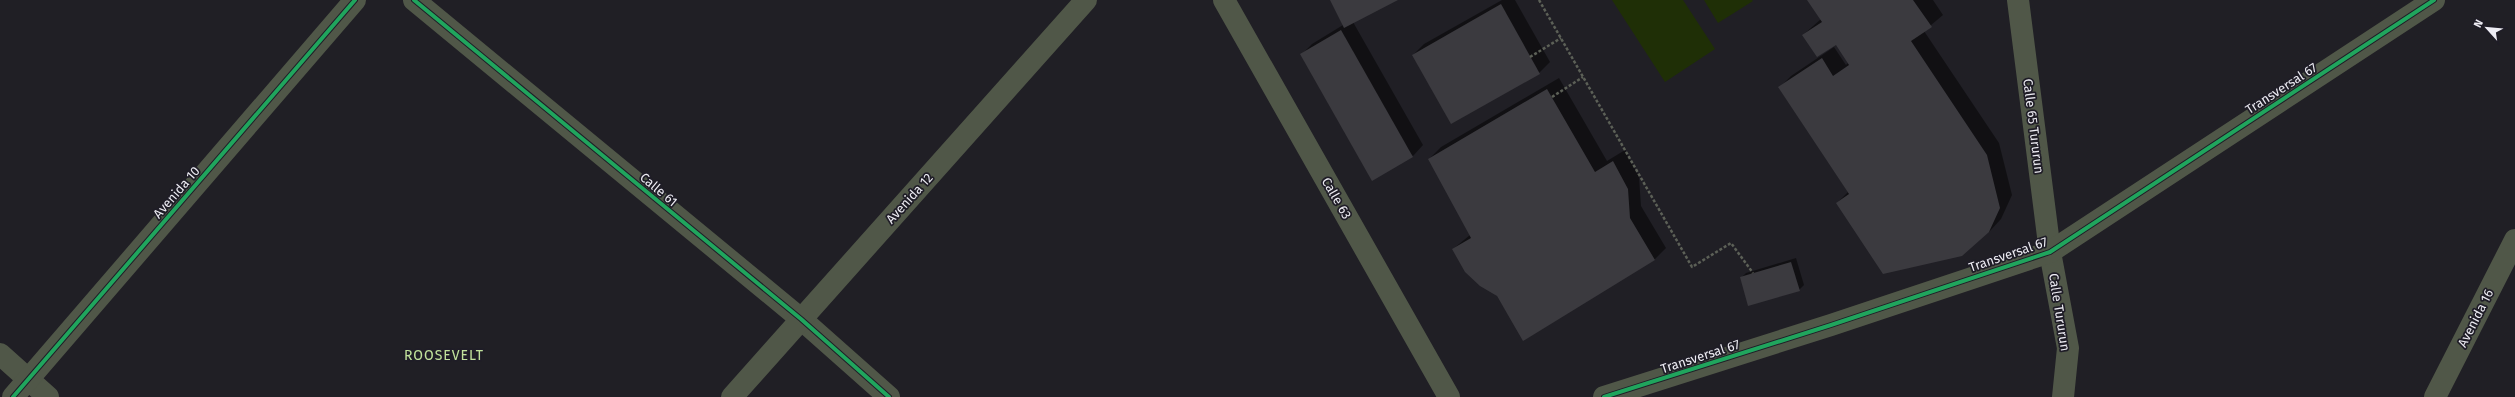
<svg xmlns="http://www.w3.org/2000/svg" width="2515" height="397" font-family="'Fira Sans',sans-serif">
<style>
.green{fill:#1f2f06}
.shadow{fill:#0007}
.building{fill:#3b3a3f}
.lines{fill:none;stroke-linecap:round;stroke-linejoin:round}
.path{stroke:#5c6057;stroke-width:2.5;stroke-dasharray:3 2;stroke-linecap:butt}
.minor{stroke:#505748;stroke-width:22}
.cycleway-casing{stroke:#1f1d27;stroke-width:6}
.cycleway{stroke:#20a55d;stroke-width:4}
.labels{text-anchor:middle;stroke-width:3.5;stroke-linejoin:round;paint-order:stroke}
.street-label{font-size:13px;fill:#edecf3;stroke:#1f1d27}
.neighbourhood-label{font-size:14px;letter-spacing:1px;fill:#c1e29b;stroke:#1f1d27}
</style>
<rect width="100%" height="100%" fill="#201f25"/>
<g class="green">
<path d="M1612,0H1683L1715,49L1665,82Z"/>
<path d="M1704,0H1752L1753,1L1718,23Z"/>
</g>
<g class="shadow">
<path d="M1331,0H1396L1353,22L1423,145L1413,156L1301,55L1312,44L1343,25Z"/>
<path d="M1502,0H1515L1550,62L1539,73L1451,123L1413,55L1424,44Z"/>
<path d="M1808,0H1933L1943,15L1924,31L1999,143L2012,195L2001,219L1989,232L1837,203L1848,192L1779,88L1791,76L1834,47L1846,65L1848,63L1838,45L1803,35L1821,19Z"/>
<path d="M1559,78L1607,161L1625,150L1639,177L1641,206L1666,248L1655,259L1524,340L1497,296L1453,249L1470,235L1429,159L1441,147Z"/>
<path d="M1796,258L1804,285L1799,290L1741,278L1746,273Z"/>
</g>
<g class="building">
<path d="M1330,0H1398L1344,28Z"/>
<path d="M1807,0H1913L1932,27L1911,41L1987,155L2000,208L1989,232L1962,256L1883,274L1836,203L1849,194L1778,87L1822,58L1833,76L1849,65L1836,45L1817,57L1802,35L1822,22Z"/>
<path d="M1501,4L1540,74L1451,124L1412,55Z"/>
<path d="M1341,30L1413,157L1372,181L1300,54Z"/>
<path d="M1547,89L1595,172L1613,161L1628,189L1630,218L1655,260L1523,341L1497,296L1480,286L1465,272L1452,249L1471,238L1428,159Z"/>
<path d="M1791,262L1800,291L1748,306L1740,277Z"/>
</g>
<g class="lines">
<g class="path">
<path d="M1539,0L1692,267L1731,243L1753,273"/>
<path d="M1530,57L1561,38"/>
<path d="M1552,97L1583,77"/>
</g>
<g class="minor">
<path d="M414,0L801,319L889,397"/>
<path d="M1224,0L1449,397"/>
<path d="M2018,0L2050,252L2068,348L2063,397"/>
<path d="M0,354L48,397"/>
<path d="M13,397L355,0"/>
<path d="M732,397L1086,0"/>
<path d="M1604,397L1831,325L2050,252L2434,0"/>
<path d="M2435,397L2515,240"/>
</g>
<g class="cycleway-casing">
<g id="cycleway">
<path d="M414,0L801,319L889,397"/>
<path d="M13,397L355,0"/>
<path d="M1604,397L1831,325L2050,252L2434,0"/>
</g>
</g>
<use href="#cycleway" class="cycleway"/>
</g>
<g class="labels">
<g class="street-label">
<text transform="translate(2281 88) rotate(-33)" y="5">Transversal 67</text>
<text transform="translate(2034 126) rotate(83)" y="5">Calle 65 Tururun</text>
<text transform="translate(659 189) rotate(40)" y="5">Calle 61</text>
<text transform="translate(176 192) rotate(-49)" y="5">Avenida 10</text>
<text transform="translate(909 198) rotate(-48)" y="5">Avenida 12</text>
<text transform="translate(1337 198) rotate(60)" y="5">Calle 63</text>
<text transform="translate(2008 254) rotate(-19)" y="5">Transversal 67</text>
<text transform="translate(2060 312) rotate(81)" y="5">Calle Tururun</text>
<text transform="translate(2475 318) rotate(-63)" y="5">Avenida 16</text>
<text transform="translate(1700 356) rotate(-18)" y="5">Transversal 67</text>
</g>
<g class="neighbourhood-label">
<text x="444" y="360">ROOSEVELT</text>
</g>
</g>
<g transform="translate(2487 28) rotate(297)" stroke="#1f1d27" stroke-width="3" paint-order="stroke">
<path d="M0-3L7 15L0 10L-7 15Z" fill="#edecf3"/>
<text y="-6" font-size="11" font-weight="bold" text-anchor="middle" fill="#edecf3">N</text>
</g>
</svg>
